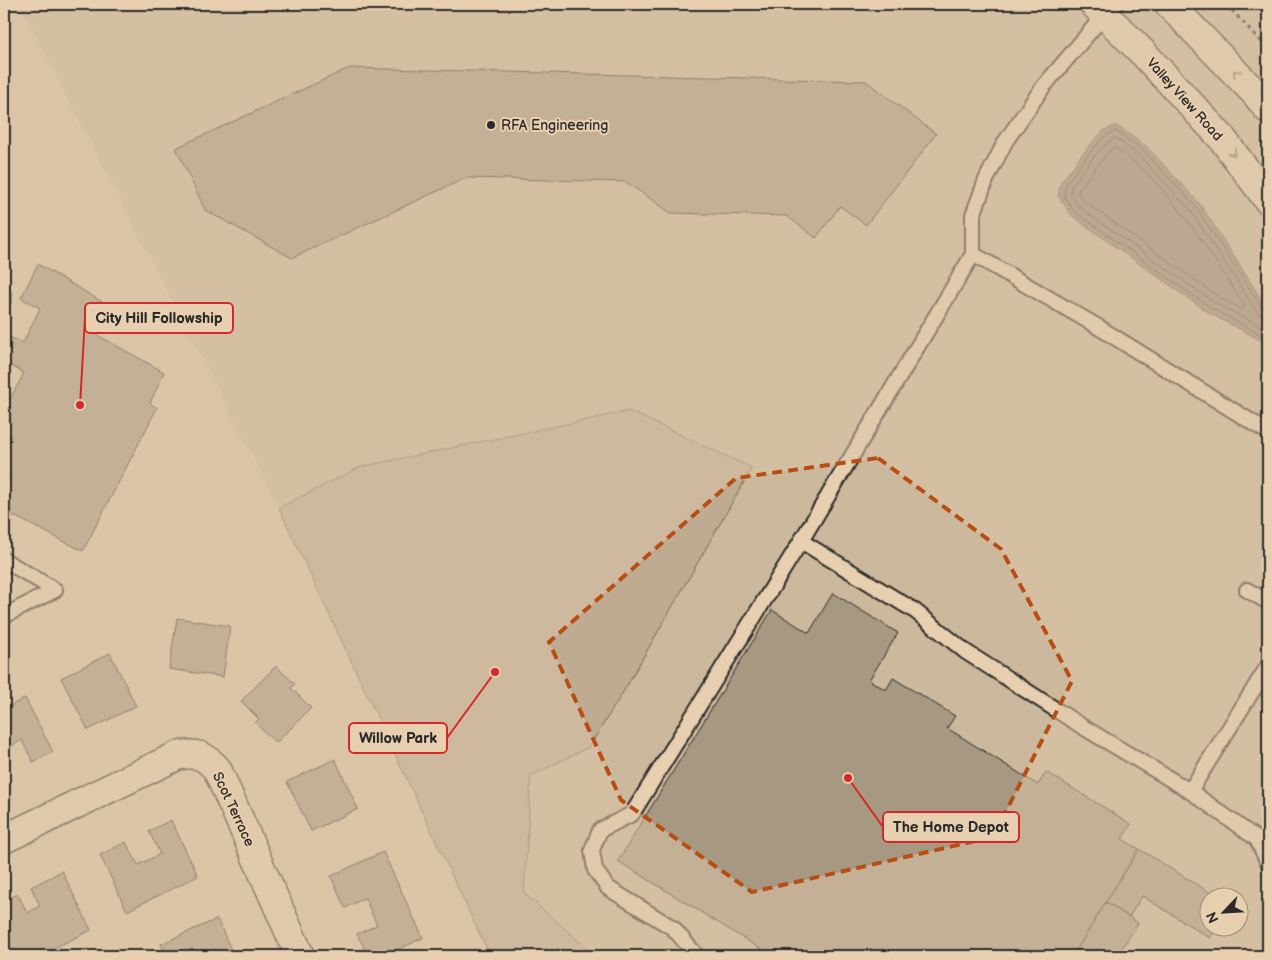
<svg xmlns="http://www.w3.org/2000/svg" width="1272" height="960" font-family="'Balsamiq Sans',sans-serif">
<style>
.built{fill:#ccb89c;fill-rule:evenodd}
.green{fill:#beab92;stroke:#746b5e}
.water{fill:#948674;stroke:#6a6257}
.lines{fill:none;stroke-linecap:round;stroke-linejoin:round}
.shore{stroke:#554f48;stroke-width:1}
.building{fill:#a79882;stroke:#2b2b2b}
.lane-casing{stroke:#2b2b2b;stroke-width:18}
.street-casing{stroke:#2b2b2b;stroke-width:31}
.secondary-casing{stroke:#2b2b2b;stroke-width:31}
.path{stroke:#2b2b2b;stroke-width:3;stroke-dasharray:4 4;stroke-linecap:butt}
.lane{stroke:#e7cfaf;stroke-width:14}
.street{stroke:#e7cfaf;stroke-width:28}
.secondary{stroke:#e7cfaf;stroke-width:28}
.oneway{stroke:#897d6d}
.marked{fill:none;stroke:#b94e14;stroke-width:4;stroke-dasharray:10 6;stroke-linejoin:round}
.poi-dot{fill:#2b2b2b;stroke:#e7cfaf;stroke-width:2}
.labels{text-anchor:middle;stroke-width:4;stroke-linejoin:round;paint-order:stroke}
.street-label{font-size:14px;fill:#2b2b2b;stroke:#e7cfaf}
.poi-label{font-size:14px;fill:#2b2b2b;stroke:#e7cfaf;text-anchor:start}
.leader{fill:none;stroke:#d62828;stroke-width:2}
.callout-dot{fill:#d62828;stroke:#e7cfaf;stroke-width:2}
.callout{fill:#e7cfaf;stroke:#d62828;stroke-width:2}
.callout-label{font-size:15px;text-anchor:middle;font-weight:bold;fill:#2b2b2b}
</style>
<rect width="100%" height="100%" fill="#dcc5a7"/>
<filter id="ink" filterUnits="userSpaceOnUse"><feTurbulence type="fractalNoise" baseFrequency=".02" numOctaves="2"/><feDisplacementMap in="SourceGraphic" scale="10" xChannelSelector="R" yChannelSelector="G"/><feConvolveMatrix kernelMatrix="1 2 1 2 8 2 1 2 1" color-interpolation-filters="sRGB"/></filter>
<g filter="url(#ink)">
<path class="built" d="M19,4H1268V956H597L524,893L531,775L589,746L644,655L752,468L405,457L279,508ZM1210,898H1240V928H1210Z"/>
<path class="green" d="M629,411L752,468L625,689L589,747L531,776L524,893L596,956H490L279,508L360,467Z"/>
<path class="water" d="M1116,125L1147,147L1200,204L1268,309V341L1264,342L1209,313L1072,216L1058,196L1061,182L1082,154L1103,131Z"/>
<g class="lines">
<g class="shore">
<path d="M1113,148H1116C1172,188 1207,248 1244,305L1243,308L1241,309L1219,297L1085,202L1078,193L1079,190L1097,166Z"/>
<path d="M1268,311L1262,308L1196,207L1144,151L1116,131L1106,135L1086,157L1066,184L1064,196L1075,212L1211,308L1264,336L1268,337"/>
<path d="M1268,317L1262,316L1257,312L1191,211L1140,156L1116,138C1106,140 1077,176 1072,186C1071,188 1071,192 1070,194L1080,208L1215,303L1268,330"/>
</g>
</g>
<g class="building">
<path d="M349,68L866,81L936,134L866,225L840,206L816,238L787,216L671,213L626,182L466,178L292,258L205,210L176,148Z"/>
<path d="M38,264L102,302L88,330L164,372L150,403L157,408L83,551L4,511V488L11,475L4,471V462L7,456L4,454V410L24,373L4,362V335L23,343L40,308L21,298Z"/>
<path d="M833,593L898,633L869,680L886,690L893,678L955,716L947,728L1038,785L1046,772L1131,824L1122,839L1139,849L1073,956H772L618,861L772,610L809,633Z"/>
<path d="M177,618L230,626L223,677L169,669Z"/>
<path d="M110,653L136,706L88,730L61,678Z"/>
<path d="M276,666L295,684L291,688L311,708L276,743L255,723L259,719L241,701Z"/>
<path d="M25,698L53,752L33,762L22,740L4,750V709Z"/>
<path d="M335,759L358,809L311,831L287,782Z"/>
<path d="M171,820L198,876L127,911L100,855L126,842L138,865L160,854L149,831Z"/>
<path d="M1139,849L1219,898H1210V928H1217L1210,938L1142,896L1129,917L1106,902Z"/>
<path d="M383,852L423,938L384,956H368L357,934L377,925L365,898L345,908L331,876Z"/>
<path d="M62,871L91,930L38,956H13L4,937V901L18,894L27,913L40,906L31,887Z"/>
<path d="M1106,902L1138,923L1117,956H1073Z"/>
<path d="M217,919L234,956H167L161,944Z"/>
</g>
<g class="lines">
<g class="lane-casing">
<g id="lane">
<path d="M973,254L1095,325L1268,432"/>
<path d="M4,297V298"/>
<path d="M801,541L915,611L966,652L1083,727L1190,791L1268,666"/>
<path d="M4,560L55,590L4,616"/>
<path d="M1247,590L1268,602"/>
<path d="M1190,791L1257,839L1268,863"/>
<path d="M697,956L673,928L608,888L595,870L592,850L600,830L632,814L801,541L973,254V215L986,180L1005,142L1043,87L1105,14L1116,4"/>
</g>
</g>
<g class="street-casing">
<path id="street" d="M4,839L179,755C198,753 204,755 217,769L300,956"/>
</g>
<g class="secondary-casing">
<g id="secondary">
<path d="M1094,4L1144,54L1221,137L1268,200"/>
<path d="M1169,4L1255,93L1268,109"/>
</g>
</g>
<path class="path" d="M1226,4L1268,49"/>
<use href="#lane" class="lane"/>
<use href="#street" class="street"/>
<use href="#secondary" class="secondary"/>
</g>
<defs><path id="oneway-chevron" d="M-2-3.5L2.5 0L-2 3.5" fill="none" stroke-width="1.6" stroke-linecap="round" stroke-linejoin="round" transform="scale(1.25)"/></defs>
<g class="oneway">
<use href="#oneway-chevron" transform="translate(1236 73) rotate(-133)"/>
<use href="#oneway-chevron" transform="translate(1233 153) rotate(53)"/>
</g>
</g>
<path d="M0 0H1272V960H0ZM878,458L1001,549L1072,681L993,837L752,892L621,800L549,642L736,478Z" fill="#dcc5a7" fill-opacity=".55" fill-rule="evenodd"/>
<path class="marked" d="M878,458L1001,549L1072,681L993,837L752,892L621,800L549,642L736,478Z"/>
<circle class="poi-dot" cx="491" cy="125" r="5"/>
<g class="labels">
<g class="street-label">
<text transform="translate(1185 99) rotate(48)" y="5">Valley View Road</text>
<text transform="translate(234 809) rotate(65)" y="5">Scot Terrace</text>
</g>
<g class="poi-label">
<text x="501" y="130">RFA Engineering</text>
</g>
</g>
<path class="leader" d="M80 405L85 318M495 672L447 738M848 778L883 827"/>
<g class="callout-dot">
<circle cx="80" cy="405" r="5"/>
<circle cx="495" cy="672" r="5"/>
<circle cx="848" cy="778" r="5"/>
</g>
<g class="callout">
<rect x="85" y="303" width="148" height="30" rx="5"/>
<rect x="349" y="723" width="98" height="30" rx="5"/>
<rect x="883" y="812" width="136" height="30" rx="5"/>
</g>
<g class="callout-label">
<text x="159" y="323">City Hill Followship</text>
<text x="398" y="743">Willow Park</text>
<text x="951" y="832">The Home Depot</text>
</g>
<rect width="1272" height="960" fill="none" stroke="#e7cfaf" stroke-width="20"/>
<rect x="10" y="10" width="1252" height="940" fill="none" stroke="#2b2b2b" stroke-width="2" filter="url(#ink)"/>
<g transform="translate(1224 912) rotate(245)"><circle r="24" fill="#e7cfaf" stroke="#9c8d7a"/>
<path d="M0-4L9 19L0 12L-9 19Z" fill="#2b2b2b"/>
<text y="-8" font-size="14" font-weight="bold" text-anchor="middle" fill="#2b2b2b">N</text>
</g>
</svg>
